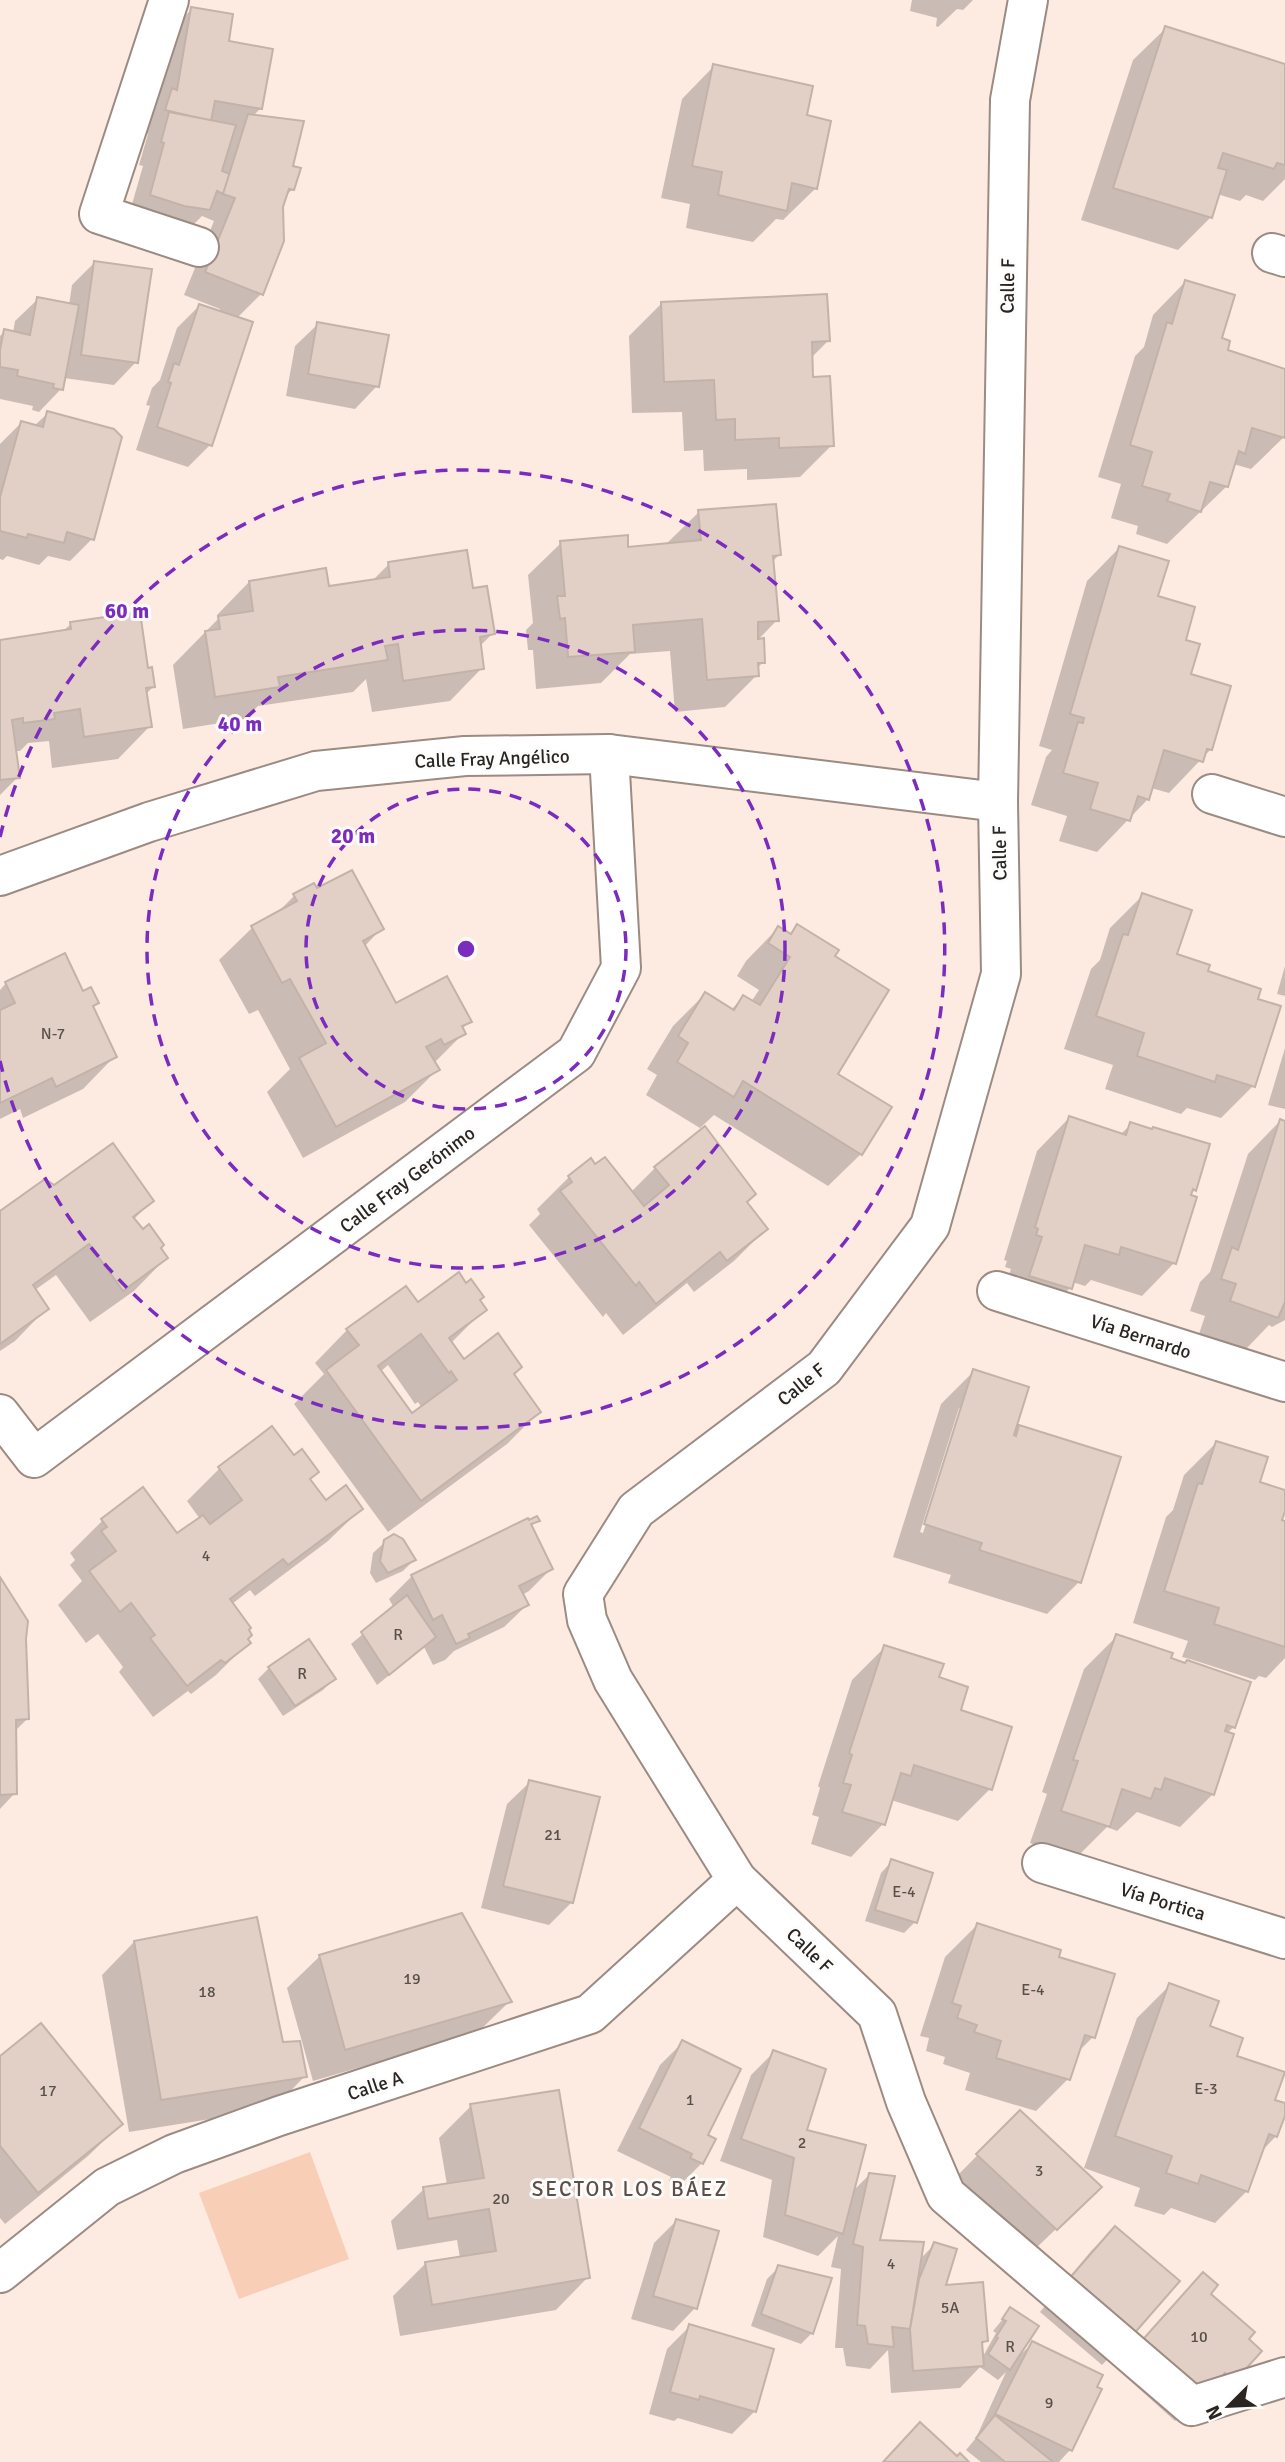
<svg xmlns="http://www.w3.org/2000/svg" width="1285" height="2462" font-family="Signika,sans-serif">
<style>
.green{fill:#f8ceb7}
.shadow{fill:#0003;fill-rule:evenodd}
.building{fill:#e2d0c6;stroke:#c3b2a8;stroke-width:2;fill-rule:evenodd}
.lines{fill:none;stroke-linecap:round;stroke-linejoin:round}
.minor-casing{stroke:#9b8b82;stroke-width:42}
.minor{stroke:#fff;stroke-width:38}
.ring{fill:none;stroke:#7b2cbf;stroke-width:3.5;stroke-dasharray:12 9}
.labels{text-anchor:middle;stroke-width:6;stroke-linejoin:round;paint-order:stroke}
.number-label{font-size:16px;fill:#59504a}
.street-label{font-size:19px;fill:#2b2521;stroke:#fcfcfc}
.neighbourhood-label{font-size:21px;letter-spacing:2px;fill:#5d4e46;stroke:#fcfcfc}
.centre{fill:#7b2cbf;stroke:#fcfcfc;stroke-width:3.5}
.ring-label{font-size:21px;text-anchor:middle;font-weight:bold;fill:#7b2cbf;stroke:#fcfcfc;stroke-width:6;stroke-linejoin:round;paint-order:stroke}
</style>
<rect width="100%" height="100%" fill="#fdebe1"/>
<path class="green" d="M310,2152L349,2259L239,2299L199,2193Z"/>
<g class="shadow">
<path d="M912,0H973L963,10L957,9L938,27L936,26L937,18L910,11Z"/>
<path d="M192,9L227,42L261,108L253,116L291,167L293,189L284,197L282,207V240L261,294L237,318L210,445L188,467L136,450L150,406L146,405L152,388L160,380L177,328L199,306L219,312L220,309L184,295L214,221L202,216L186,232L128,218L143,166L139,165L148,134L143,132L150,113L156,106L169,31Z"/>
<path d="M1166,28L1285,66V179L1263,201L1246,195L1240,201L1217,194L1210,218L1178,250L1081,220L1133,60Z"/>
<path d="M714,66L805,116L816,188L783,220L776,219L753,242L686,228L690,204L661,198L682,99Z"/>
<path d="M94,263L136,362L114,385L64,378L61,389L39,412L32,410L33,406L0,399V336L5,331L13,333L15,321L38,299L69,305L72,285Z"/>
<path d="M1185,282L1226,351L1285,371V432L1284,437L1251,469L1233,464L1226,487L1167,544L1136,534L1138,526L1111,518L1121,484L1098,477L1135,356L1144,347L1153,315Z"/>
<path d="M661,304L828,341L811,358V379L832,445L800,477L747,480V469L704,471L703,450L684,451L682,412L632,413L629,336Z"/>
<path d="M318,324L377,386L355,409L286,396L295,346Z"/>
<path d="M48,413L92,539L70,561L48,556L39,565L7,556L3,560L0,559V444L21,423L34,426Z"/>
<path d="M699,512L779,555L772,562L777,620L756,642L763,662L757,669V675L725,707L675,712L670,651L630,654L601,683L536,689L533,650H528L526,630L533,623L528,575L561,543L626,548L665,545Z"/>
<path d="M1119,548L1156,597L1184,641L1189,675L1211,749L1169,793L1151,788L1148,799L1097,852L1059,841L1067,816L1031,805L1046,757L1052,750L1039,746L1087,581Z"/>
<path d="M389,564L471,590L493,633L479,647L482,668L450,701L372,712L366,679L353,692L258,706L245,719L183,729L173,665L218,619L217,615L249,582L328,588L371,582Z"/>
<path d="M71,624L147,670L153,687L146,694L150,726L118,759L52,768L49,741L28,743L20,751H14L18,777L0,795V642L62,632Z"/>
<path d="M1143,895L1175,955L1256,1000L1253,1086L1221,1118L1187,1108L1181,1114L1105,1089L1113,1065L1064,1049L1091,969L1100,960L1110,928Z"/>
<path d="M294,896L382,928L364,947L395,1005L470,1021L461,1030L464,1033L434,1063L437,1070L405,1102L303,1158L267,1092L290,1069L258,1010L249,1014L219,960L252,928L275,915Z"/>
<path d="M797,926L832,957L835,1075L861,1154L828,1186L714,1115L700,1128L646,1095L657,1075L647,1069L673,1026L705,994L731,1010L743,997L751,1002L759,990L737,976L746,961L778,928L789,935Z"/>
<path d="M1285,966V996L1277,994Z"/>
<path d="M6,983L82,993L97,1003L92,1008L115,1056L83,1089L23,1118L20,1109L0,1119V990Z"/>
<path d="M1285,1048V1109L1268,1105Z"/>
<path d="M1069,1118L1120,1135L1131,1124L1195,1190L1188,1196L1174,1263L1142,1296L1091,1280L1085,1286L1072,1282L1070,1288L1038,1320L998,1308L1011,1269L1005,1267L1007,1261L1004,1260L1037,1151Z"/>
<path d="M1280,1121L1285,1123V1320L1272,1327L1269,1325L1245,1350L1199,1334L1205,1316L1190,1311L1200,1282L1210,1272L1248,1154Z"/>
<path d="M705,1129L745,1203L766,1229L734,1261L694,1292L687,1283L623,1335L606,1313L603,1317L529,1225L540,1214L537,1209L569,1177L631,1192L655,1168Z"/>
<path d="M54,1187L152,1201L133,1220L166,1258L134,1291L90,1322L56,1275L35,1290L47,1308L15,1341L0,1351V1213Z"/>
<path d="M466,1285L485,1309L451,1343L464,1361L512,1375L539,1412L507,1444L388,1532L294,1404L324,1374L315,1363L347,1330L405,1288L417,1304ZM388,1365L415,1404L418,1402L422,1408L412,1416L380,1372Z"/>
<path d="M974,1371L1012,1435L1020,1427L1079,1582L1047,1614L948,1583L951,1575L893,1557L941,1404ZM959,1408H963L923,1533L920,1532Z"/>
<path d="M271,1428L326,1502L361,1509L328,1541L255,1596L250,1590L232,1604L248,1643L216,1675L191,1694L188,1691L153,1717L119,1672L123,1667L98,1634L86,1643L58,1605L82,1581L70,1565L75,1560L70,1553L102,1521L143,1489L177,1536L200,1519L187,1501L219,1469Z"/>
<path d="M1216,1443L1258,1483L1285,1492V1505L1280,1521L1285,1523V1658L1266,1678L1259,1676L1255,1680L1190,1659L1189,1662L1234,1727L1227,1733L1213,1794L1180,1827L1137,1812L1117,1831L1107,1827L1076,1858L1030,1843L1047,1794L1042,1792L1084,1669L1117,1636L1184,1664L1190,1659L1182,1657L1188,1641L1133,1623L1166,1517L1173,1510L1184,1475Z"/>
<path d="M537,1520L531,1527L551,1569L529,1591L522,1595L527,1605L504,1627L454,1651L445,1660L433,1665L424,1647L377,1685L351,1644L394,1608L389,1599L412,1576L529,1522Z"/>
<path d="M385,1542L414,1560L403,1571L376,1583L370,1573L373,1553Z"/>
<path d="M0,1580L24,1639L27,1719L14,1732L15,1793L0,1809Z"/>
<path d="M885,1647L937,1678L959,1711L990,1789L958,1821L891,1800L883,1824L851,1857L811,1844L819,1817L812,1815L820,1788L818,1786L852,1680Z"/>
<path d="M269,1668L334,1679L323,1690L283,1716L258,1679Z"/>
<path d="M530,1782L572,1902L549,1925L481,1908L507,1804Z"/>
<path d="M892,1861L915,1922L904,1933L865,1921L881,1873Z"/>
<path d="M977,1925L1056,1958L1093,2037L1077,2053L1068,2079L1036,2111L965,2090L970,2073L943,2064L945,2057L926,2051L929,2038L920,2036L945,1957Z"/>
<path d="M134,1942L281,2043L305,2076L273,2109L129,2132L102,1975Z"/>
<path d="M320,1956L510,2001L477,2033L313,2081L287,1988Z"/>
<path d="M1170,1985L1273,2101L1285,2105L1276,2136L1262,2151L1247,2191L1215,2223L1171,2208L1164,2215L1134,2206L1140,2188L1084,2168L1137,2018Z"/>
<path d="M682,2043L705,2136L702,2163L679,2186L669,2181L671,2177L617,2151L660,2065Z"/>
<path d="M774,2052L805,2131L851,2193L869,2175L878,2241L920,2259L935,2244L943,2287L986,2340L981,2346L982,2358L996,2333L993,2331L1011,2309L1019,2354L1020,2355L1033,2343L1100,2390L1070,2450L1059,2462H981L966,2450L976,2438L1006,2372L998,2380L980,2367L960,2388L891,2393L888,2350L870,2369L846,2366L843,2348H835L841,2269L831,2267L838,2236L818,2256L763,2237L772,2180L720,2161L751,2075Z"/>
<path d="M0,2058L121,2124L88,2156L5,2224L0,2218Z"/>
<path d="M471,2106L588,2277L556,2310L400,2336L393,2296L425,2264L460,2258L457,2240L397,2250L391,2221L424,2189L447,2185L439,2138Z"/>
<path d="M1020,2112L1077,2209L1033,2251L955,2178Z"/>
<path d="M677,2220L695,2308L673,2331L631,2319L654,2243Z"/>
<path d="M1115,2228L1124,2342L1102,2365L1040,2312L1092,2250Z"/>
<path d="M779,2267L812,2333L801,2344L751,2326L767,2279Z"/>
<path d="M1203,2274L1208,2294L1247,2339L1260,2351L1201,2395L1175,2421L1117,2369Z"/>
<path d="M690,2326L755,2411L732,2434L678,2418L674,2421L649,2414L667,2349Z"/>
</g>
<g class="building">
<path d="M191,7L233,14L229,41L273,49L262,109L215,101L211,121L165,110L172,88L177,90Z"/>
<path d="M1165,26L1285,64V165L1277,163L1274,169L1223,153L1218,168L1227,170L1212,218L1113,188Z"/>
<path d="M713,64L813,86L807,115L831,121L817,189L792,183L787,211L718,195L722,172L692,166Z"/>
<path d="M169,112L236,125L222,171L230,174L223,194L217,191L210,210L184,206L150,195L164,143L161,142Z"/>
<path d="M248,114L304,121L293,166L301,168L294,190L289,189L283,207L284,241L263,295L205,272L235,198L223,194Z"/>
<path d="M94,261L152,269L138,363L81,355Z"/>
<path d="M1185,280L1235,295L1222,338L1230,341L1228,350L1285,369V438L1252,428L1245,454L1239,451L1228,487L1210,482L1201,512L1167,501L1170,494L1142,486L1152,452L1130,445L1167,322L1172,324Z"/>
<path d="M827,294L830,341L812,342L813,377L830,376L834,446L779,448V438L735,440V419L716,420L714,380L664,382L661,302Z"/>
<path d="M37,297L79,305L63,390L53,388L54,384L17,376L18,370L0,367V350L4,329L30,335Z"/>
<path d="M199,304L253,322L212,446L157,427L171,383L168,382L174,363L179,365Z"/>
<path d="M317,322L389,335L379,387L308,374Z"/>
<path d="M47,411L114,429L122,437L94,540L67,532L64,543L28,534L27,538L0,531V497L21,421L43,427Z"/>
<path d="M776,504L781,555L773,556L779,621L758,622V639L764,638L765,663H758L759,676L707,680L702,619L633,625L635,652L568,657L565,618L560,619L557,596H565L560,541L628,535V547L701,540L698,510Z"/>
<path d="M1119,546L1169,561L1158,596L1195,607L1186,640L1200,644L1191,674L1231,686L1212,750L1207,749L1203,762L1164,750L1149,800L1138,796L1130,821L1090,809L1098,783L1063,773L1078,722L1083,723L1084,718L1070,714Z"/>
<path d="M467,550L473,588L487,586L495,634L480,637L484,669L403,681L398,644L385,646L388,660L278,677L280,687L215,697L205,631L220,629L218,616L253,611L249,581L326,568L329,586L390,577L388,562Z"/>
<path d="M140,612L148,668L152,667L155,687L146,688L152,727L84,737L80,709L54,713L55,719L23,723V718L12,720L20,778L0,780V640L71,629L70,622Z"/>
<path d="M352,870L384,929L363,941L396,1003L447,976L472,1022L462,1026L466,1034L444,1045L441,1039L426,1047L440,1070L336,1127L299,1058L326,1043L290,979L282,983L251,926L297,901L293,894L314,883L317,888Z"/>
<path d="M1142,893L1192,910L1177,954L1210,965L1208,971L1261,989L1258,999L1281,1006L1255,1087L1217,1075L1215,1082L1137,1056L1144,1033L1096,1016L1123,934L1128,935Z"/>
<path d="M797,924L839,950L835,956L889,990L838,1074L892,1107L862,1155L743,1081L734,1097L677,1062L688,1043L678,1036L705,992L734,1010L743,995L760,1005L790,957L768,943L778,926L791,934Z"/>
<path d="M65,953L83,991L91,987L99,1003L93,1006L117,1057L56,1087L52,1078L0,1103V1010L15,1003L5,982Z"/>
<path d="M1069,1116L1126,1135L1130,1122L1152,1129L1153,1127L1210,1144L1196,1191L1193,1189L1191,1195L1197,1197L1176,1264L1121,1247L1119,1255L1085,1245L1072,1289L1029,1276L1042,1237L1036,1235L1038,1229L1035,1227Z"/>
<path d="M1280,1119L1285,1121V1302L1278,1318L1230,1301L1236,1284L1221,1279L1232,1247L1238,1250Z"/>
<path d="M705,1126L756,1194L747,1202L768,1229L727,1261L720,1252L656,1304L639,1282L636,1286L560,1191L572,1182L568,1176L591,1158L595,1164L605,1157L644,1206L669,1185L654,1167Z"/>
<path d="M113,1143L154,1201L133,1217L143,1229L149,1224L164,1245L161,1248L168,1258L123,1291L89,1244L33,1285L49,1309L0,1344V1211L45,1179L54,1185Z"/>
<path d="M459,1272L466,1283L471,1279L484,1297L480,1300L487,1310L449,1338L464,1359L498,1333L522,1367L514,1374L541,1412L421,1501L326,1370L359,1345L346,1329L406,1286L418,1302ZM421,1334L449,1373L451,1371L457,1380L412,1413L378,1366Z"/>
<path d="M973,1369L1029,1387L1014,1435L1016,1436L1019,1425L1121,1457L1081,1583L979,1550L982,1543L924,1524Z"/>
<path d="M272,1426L294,1455L302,1449L319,1472L310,1479L326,1500L346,1485L363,1509L288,1565L283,1559L230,1599L251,1628L249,1630L252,1635L248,1639L251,1643L225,1663L221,1660L187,1686L150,1638L155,1635L131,1603L120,1612L89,1571L116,1551L101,1531L107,1527L101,1519L143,1487L177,1533L203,1515L210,1524L242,1500L218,1467Z"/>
<path d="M1216,1441L1268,1457L1260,1482L1285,1490V1511L1282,1520L1285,1521V1647L1214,1624L1219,1608L1164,1591L1198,1483L1202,1484Z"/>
<path d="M537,1516L540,1521L531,1524L553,1569L519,1586L529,1605L468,1634L470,1638L456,1644L442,1615L433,1620L411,1575L528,1518L529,1520Z"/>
<path d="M394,1534L403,1539L416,1560L388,1573L380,1561L384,1540Z"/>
<path d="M0,1577L28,1621L26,1639L29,1719L16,1720L17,1794L0,1795Z"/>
<path d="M407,1595L436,1637L389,1675L361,1632Z"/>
<path d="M1116,1634L1173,1653L1171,1658L1185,1663L1187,1660L1251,1682L1235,1728L1227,1725L1225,1731L1234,1734L1214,1795L1165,1778L1161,1790L1155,1788L1151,1799L1122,1789L1110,1827L1061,1811L1078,1761L1073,1760Z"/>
<path d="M309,1639L336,1679L295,1706L268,1667Z"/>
<path d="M884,1645L944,1664L939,1677L968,1687L961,1710L1012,1727L992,1790L914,1765L911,1776L901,1773L885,1825L842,1812L851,1785L843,1783L852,1755L849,1753Z"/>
<path d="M529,1780L600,1797L573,1903L503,1886Z"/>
<path d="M891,1859L933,1873L917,1923L875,1910Z"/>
<path d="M462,1913L512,2002L345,2050L319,1955Z"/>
<path d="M257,1917L283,2042L300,2041L307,2077L161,2100L134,1941Z"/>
<path d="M977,1923L1061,1950L1059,1957L1115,1974L1095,2038L1085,2035L1070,2080L996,2058L1001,2041L974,2032L977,2025L957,2018L961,2006L952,2003Z"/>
<path d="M1169,1983L1219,2001L1210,2026L1243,2038L1237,2056L1285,2072L1275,2100L1285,2103V2116L1277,2137L1269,2134L1248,2192L1201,2175L1198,2184L1166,2173L1172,2156L1115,2136Z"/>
<path d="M41,2023L123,2124L38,2193L0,2146V2056Z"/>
<path d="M682,2040L741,2069L708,2135L716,2139L703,2164L690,2158L692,2154L639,2128Z"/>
<path d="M773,2050L826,2069L807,2130L866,2145L843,2234L785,2215L794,2158L741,2139Z"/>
<path d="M559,2090L590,2278L432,2305L425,2262L496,2251L489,2209L428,2219L423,2187L484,2178L470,2104Z"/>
<path d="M1020,2110L1102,2187L1057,2230L976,2154Z"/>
<path d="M869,2173L895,2176L880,2240L924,2242L910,2329L892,2327L894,2347L868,2344L865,2326L857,2325L863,2247L853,2244Z"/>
<path d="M676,2219L719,2231L697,2309L653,2296Z"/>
<path d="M1115,2226L1180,2281L1125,2344L1061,2288Z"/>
<path d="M934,2242L957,2249L946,2285L983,2282L988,2341L982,2342L984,2366L913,2371L910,2329L919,2279Z"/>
<path d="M778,2265L832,2278L813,2334L761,2314Z"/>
<path d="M1203,2272L1218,2285L1211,2294L1255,2332L1249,2339L1262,2351L1234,2382L1225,2373L1199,2400L1138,2345Z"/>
<path d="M1010,2307L1039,2326L1010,2370L988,2354L998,2338L996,2337L1006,2321L1002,2319Z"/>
<path d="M689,2324L774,2349L756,2412L700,2396L699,2400L670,2392Z"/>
<path d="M1032,2341L1103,2375L1097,2387L1102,2389L1072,2451L995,2414Z"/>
<path d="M995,2415L1053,2462H1005L976,2438Z"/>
<path d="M920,2422L957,2456L960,2453L969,2462H883Z"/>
</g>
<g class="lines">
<g class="minor-casing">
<g id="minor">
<path d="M169,0L99,214L199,247"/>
<path d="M1028,0L1010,100L998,802L1001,974L930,1226L824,1368L636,1510L583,1594L587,1620L613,1680L737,1880L877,2014L906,2102L946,2195L1192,2406L1285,2377"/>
<path d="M1272,253L1285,257"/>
<path d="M1212,794L1285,817"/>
<path d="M0,876L149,822L316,771L465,756L609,754L998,802"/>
<path d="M997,1291L1285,1382"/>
<path d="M0,1414L34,1458L576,1053L621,968L609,754"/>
<path d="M1042,1863L1285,1939"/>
<path d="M0,2273L107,2187L174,2154L279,2116L590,2014L737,1880"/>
</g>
</g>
<use href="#minor" class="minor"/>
</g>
<g class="ring">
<circle cx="466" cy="949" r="160"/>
<circle cx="466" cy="949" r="319"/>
<path d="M0 837A479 479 0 1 1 0 1061"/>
</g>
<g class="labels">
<g class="number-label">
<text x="53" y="1039">N-7</text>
<text x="206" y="1561">4</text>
<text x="398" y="1640">R</text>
<text x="302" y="1679">R</text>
<text x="553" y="1840">21</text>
<text x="904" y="1897">E-4</text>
<text x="412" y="1984">19</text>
<text x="1033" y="1995">E-4</text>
<text x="207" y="1997">18</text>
<text x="1206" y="2094">E-3</text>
<text x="48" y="2096">17</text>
<text x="690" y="2105">1</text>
<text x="802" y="2148">2</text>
<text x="1039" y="2176">3</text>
<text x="501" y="2204">20</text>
<text x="891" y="2269">4</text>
<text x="950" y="2313">5A</text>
<text x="1199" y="2342">10</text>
<text x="1010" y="2352">R</text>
<text x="1049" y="2408">9</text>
</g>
<g class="street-label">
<text transform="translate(1007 286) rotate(-89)" y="7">Calle F</text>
<text transform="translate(492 758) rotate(-2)" y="7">Calle Fray Angélico</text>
<text transform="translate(999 853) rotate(-91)" y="7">Calle F</text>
<text transform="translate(407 1179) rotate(-37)" y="7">Calle Fray Gerónimo</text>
<text transform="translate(1141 1336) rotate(18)" y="7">Vía Bernardo</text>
<text transform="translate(801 1384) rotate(-39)" y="7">Calle F</text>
<text transform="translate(1163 1901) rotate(17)" y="7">Vía Portica</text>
<text transform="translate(810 1950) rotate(44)" y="7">Calle F</text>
<text transform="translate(375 2085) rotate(-18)" y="7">Calle A</text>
</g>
<g class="neighbourhood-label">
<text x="630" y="2196">SECTOR LOS BÁEZ</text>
</g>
</g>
<circle cx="466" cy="949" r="10" class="centre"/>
<g class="ring-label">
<text x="127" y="618">60 m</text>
<text x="240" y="731">40 m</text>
<text x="353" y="843">20 m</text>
</g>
<g transform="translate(1229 2406) rotate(246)" stroke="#fcfcfc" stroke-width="5" paint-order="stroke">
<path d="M0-5L12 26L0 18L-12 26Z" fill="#2b2521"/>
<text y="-10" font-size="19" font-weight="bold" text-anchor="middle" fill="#2b2521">N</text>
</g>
</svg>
